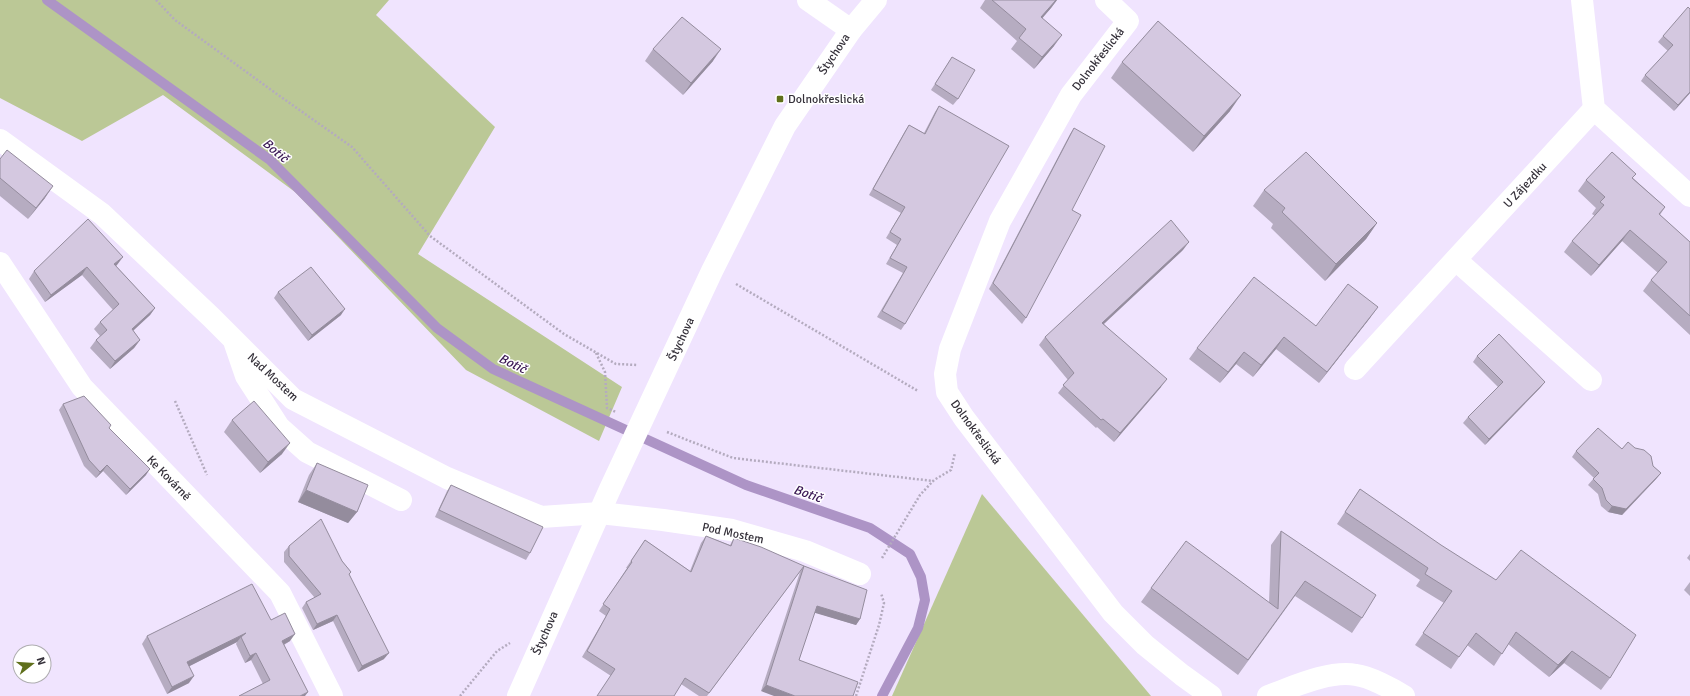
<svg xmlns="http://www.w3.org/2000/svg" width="1690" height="696" font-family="Signika,sans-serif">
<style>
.green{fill:#bbc896}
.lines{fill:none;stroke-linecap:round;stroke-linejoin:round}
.stream{stroke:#ad94c6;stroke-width:10}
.path{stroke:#b4abbf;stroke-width:2.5;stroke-dasharray:2 2;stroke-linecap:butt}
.minor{stroke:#fff;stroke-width:22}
.tertiary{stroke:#fff;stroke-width:22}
.wall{fill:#b6acc1}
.shaded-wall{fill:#948c9d}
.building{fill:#d4c8e0;stroke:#948c9d}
.poi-dot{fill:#5f6f1b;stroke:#fff;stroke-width:1.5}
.labels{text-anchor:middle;stroke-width:3;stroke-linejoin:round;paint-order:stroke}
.street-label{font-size:12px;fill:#35313a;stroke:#fff}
.poi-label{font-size:12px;fill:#35313a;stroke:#fff;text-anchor:start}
.water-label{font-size:13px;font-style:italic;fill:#3a1854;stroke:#fff}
</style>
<rect width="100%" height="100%" fill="#f0e4fe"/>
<g class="green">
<path d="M0,0H389L376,15L495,127L418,254L622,387L599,441L466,370L295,192L163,95L82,141L0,98Z"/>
<path d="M982,494L1151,696H892Z"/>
</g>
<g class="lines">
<path class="stream" d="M47,0L270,160L437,328L493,369L746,485L870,528L910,554L921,577L925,600L918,628L882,696"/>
<g class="path">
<path d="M156,0L175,20L274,92L352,147L430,236L564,334L616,364L638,365"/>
<path d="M736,284L918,391"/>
<path d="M596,353L605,372L607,408L616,412"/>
<path d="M175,401L207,475"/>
<path d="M667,432L733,458L933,481"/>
<path d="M882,558L920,495L934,480L951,470L955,453"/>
<path d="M460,696L497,651L510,643"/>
<path d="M856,696L879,625L884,603L881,593"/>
</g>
<g class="minor">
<path d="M808,0L851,30"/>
<path d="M1106,0L1128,21L1071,95L1000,221L950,349L945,374L947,392L964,418L1113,613L1145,645L1182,675L1211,696"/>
<path d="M1582,0L1594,109L1690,196"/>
<path d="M0,140L102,214L211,317L293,399L447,478L541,517L600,513L663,520L732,530L805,551L860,574"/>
<path d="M1456,260L1591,380"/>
<path d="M0,263L82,387L280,593L332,696"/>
<path d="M235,344L246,376L279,427L307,452L401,500"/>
<path d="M1355,369L1594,109"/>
<path d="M1268,696C1293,687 1329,670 1356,675C1368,676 1393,689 1404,696"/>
</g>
<path class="tertiary" d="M518,696L610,489L712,271L785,126L851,30L876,0"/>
</g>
<g class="wall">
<path d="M985,0H1057L1051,8L1042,18L1054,46L1034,69L1011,49L1017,41L980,8Z"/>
<path d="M1690,9V93L1674,111L1641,81L1645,75L1668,51L1658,42L1663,36Z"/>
<path d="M653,49L713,61L683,95L645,61Z"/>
<path d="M952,57L958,99L953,105L931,90Z"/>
<path d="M1122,62L1230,111L1193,152L1111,78Z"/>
<path d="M939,106L905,324L901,330L877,317L903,273L886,264L897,245L886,238L901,213L869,195L905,131L909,125L924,133L935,112Z"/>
<path d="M1074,128L1072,210L1026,318L1022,324L989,289L1070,134Z"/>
<path d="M0,159L45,198L28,219L0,196Z"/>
<path d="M1633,178L1665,207L1660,215L1690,242V335L1643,291L1651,280L1658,273L1622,241L1591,276L1564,252L1572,241L1595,216L1592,214L1596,208L1578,191L1586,180Z"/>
<path d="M1264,190L1377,223L1366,239L1325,281L1271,228L1273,224L1253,206Z"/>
<path d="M1183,250L1104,324L1161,387L1114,442L1097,427L1096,428L1058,393L1068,380L1039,345L1045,337Z"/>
<path d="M117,265L116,266L155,308L150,315L133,331L140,340L134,348L110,369L90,348L96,340L100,336L94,329L100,322L113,310L82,275L45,302L29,279L34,271Z"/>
<path d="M278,292L341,315L308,341L274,298Z"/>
<path d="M1370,318L1319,383L1276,349L1253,377L1236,364L1220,383L1189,359L1197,348L1316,326Z"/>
<path d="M1477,356L1545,382L1540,388L1485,445L1463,423L1468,417L1498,387L1473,362Z"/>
<path d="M63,404L109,428L146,475L126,495L103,471L96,478L84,466L59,410Z"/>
<path d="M232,420L282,454L260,473L224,432Z"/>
<path d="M1622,449L1653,466L1661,473L1656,479L1622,515L1608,512L1601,506L1598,494L1588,485L1594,478L1572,457L1576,451Z"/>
<path d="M317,463L357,512L348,523L298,502L309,475Z"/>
<path d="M451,485L530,553L526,560L435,517L447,491Z"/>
<path d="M1360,489L1610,678L1601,690L1564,663L1549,677L1508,644L1494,666L1467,645L1451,669L1415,645L1444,603L1416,586L1420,580L1337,524Z"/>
<path d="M1281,531L1362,618L1352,633L1295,596L1238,675L1141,602L1151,588L1269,603L1271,545Z"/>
<path d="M706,536L730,545L734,538L804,566L707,696H699L681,684L611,676L582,657L606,616L599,611L627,568H626L645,540L690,571L701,543Z"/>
<path d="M289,546L342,561L351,572L349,575L384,659L358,672L333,621L313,630L302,608L306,602L315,598L284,562V552Z"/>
<path d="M1690,554V561L1687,558Z"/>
<path d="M804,566L860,619L856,625L814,612L799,660L761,691L800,572Z"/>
<path d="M1690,582V596L1684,590Z"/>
<path d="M271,620L290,641L284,645L308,692L263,684L251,660L245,663L236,644L237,642L189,666V683L167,694L142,644L147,636Z"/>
</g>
<g class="shaded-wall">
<path d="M1056,0H1057L1051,8L1033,29L1041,17Z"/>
<path d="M1062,35L1054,46L1034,69L1042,57Z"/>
<path d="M721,49L713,61L683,95L691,83Z"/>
<path d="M1690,92V93L1674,111L1678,105Z"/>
<path d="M1241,95L1230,111L1193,152L1204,136Z"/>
<path d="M53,186L45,198L28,219L36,208Z"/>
<path d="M1377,223L1366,239L1325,281L1336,264Z"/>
<path d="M1630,230L1622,241L1591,276L1599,265Z"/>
<path d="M1189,242L1183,250L1096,331L1102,323Z"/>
<path d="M123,257L117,265L109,271L114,264Z"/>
<path d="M87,267L82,275L45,302L51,295Z"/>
<path d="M1378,307L1370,318L1319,383L1327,372Z"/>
<path d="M155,308L150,315L126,337L132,329Z"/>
<path d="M345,309L341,315L308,341L312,335Z"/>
<path d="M1284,337L1276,349L1253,377L1261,365Z"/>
<path d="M140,340L134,348L110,369L115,361Z"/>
<path d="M1244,352L1236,364L1220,383L1228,372Z"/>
<path d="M1167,379L1161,387L1114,442L1120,433Z"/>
<path d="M1545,382L1540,388L1485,445L1489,439Z"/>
<path d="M290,443L282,454L260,473L268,462Z"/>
<path d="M107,465L103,471L96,478L100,472Z"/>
<path d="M150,469L146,475L126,495L130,489Z"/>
<path d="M1661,473L1656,479L1622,515L1608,512L1612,506Z"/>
<path d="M306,490L357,512L348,523L298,502Z"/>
<path d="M817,606L860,619L856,625L812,612Z"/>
<path d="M337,615L333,621L313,630L317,624Z"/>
<path d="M246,633L241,637L237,642L182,670L187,662Z"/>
<path d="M295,634L290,641L277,648L282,641Z"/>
<path d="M1572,651L1564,663L1549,677L1558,665Z"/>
<path d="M256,653L251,660L245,663L250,656Z"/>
<path d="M389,653L384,659L358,672L362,666Z"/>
<path d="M194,676L189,683L167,694L172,687Z"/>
<path d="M766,685L795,696H774L761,691Z"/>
<path d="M308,692L305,696H300Z"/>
</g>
<g class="building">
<path d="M992,0H1056L1041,17L1062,35L1042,57L1019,38L1026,29Z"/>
<path d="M1688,7L1690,9V92L1678,105L1645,75L1673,45L1663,36Z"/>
<path d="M682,17L721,49L691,83L653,49Z"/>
<path d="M1158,21L1241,95L1204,136L1122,62Z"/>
<path d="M952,57L975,70L958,99L935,84Z"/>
<path d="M939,106L1009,146L905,324L882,311L907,267L890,258L901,239L890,232L905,207L873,189L909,125L925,134Z"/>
<path d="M1074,128L1105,146L1072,210L1081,215L1026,318L993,283Z"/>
<path d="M7,150L53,186L36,208L0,178V159Z"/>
<path d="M1306,152L1377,223L1336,264L1282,212L1285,208L1264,190Z"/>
<path d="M1612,152L1636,174L1632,178L1665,207L1659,214L1690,242V316L1651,280L1667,262L1630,230L1599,265L1572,241L1604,205L1600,202L1605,197L1586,180Z"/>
<path d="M88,219L123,257L114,264L155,308L132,329L140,340L115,361L96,340L107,330L100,322L119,304L87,267L51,295L34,271Z"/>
<path d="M1171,220L1189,242L1102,323L1167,379L1120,433L1103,419L1101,420L1063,385L1074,373L1045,337Z"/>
<path d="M311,267L345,309L312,335L278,292Z"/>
<path d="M1254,277L1316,326L1348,284L1378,307L1327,372L1284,337L1261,365L1244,352L1228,372L1197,348Z"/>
<path d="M1499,334L1545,382L1489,439L1468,417L1503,382L1477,356Z"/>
<path d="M84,396L111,425L109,428L150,469L130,489L107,465L100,472L89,460L63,404Z"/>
<path d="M254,401L290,443L268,462L232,420Z"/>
<path d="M1598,428L1622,449L1628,442L1635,448L1644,450L1651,456L1653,466L1661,473L1626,509L1612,506L1606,500L1602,488L1593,479L1599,473L1576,451Z"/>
<path d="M317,463L368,485L357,512L306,490Z"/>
<path d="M451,485L543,527L530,553L439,510Z"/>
<path d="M1360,489L1441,545L1496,580L1521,550L1636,635L1610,678L1572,651L1558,665L1516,632L1502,654L1476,633L1459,657L1423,633L1452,591L1425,574L1428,568L1345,512Z"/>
<path d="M321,519L342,561L351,572L349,574L389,653L362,666L337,615L317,624L306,602L321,594L289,556V546Z"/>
<path d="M1281,531L1376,595L1362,618L1305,581L1248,660L1151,588L1186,541L1278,609Z"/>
<path d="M706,536L731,546L734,538L761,547L804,566L709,693L685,678L674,696H597L615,669L587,651L610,609L603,604L632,562L631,561L645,540L691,572Z"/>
<path d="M804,566L867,590L860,619L817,606L799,660L858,682L853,696H795L766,685Z"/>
<path d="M252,584L271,620L285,613L295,634L282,641L308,692L300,696H239L270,680L256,653L250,656L241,637L246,633L187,662L194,676L172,687L147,636Z"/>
</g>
<rect class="poi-dot" x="776" y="95" width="8" height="8" rx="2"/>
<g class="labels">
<g class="street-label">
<text transform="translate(834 54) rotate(-56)" y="4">Štychova</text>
<text transform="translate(1098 59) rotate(-52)" y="4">Dolnokřeslická</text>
<text transform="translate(1525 185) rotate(-47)" y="4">U Zájezdku</text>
<text transform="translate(681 339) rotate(-65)" y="4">Štychova</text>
<text transform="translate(273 377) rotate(43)" y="4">Nad Mostem</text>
<text transform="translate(976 432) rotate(54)" y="4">Dolnokřeslická</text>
<text transform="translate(169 478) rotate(46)" y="4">Ke Kovárně</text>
<text transform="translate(733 533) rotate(12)" y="4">Pod Mostem</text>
<text transform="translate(545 633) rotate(-66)" y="4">Štychova</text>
</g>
<g class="poi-label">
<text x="788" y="103">Dolnokřeslická</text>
</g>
<g class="water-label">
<text transform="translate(276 150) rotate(40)" y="5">Botič</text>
<text transform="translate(513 363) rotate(26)" y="5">Botič</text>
<text transform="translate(808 493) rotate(19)" y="5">Botič</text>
</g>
</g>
<g transform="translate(32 664) rotate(73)"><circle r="19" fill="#ffffff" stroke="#aeadb0"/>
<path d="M0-3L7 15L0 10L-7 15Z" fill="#5f6f1b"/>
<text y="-6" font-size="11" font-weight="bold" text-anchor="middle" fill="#35313a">N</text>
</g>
</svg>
